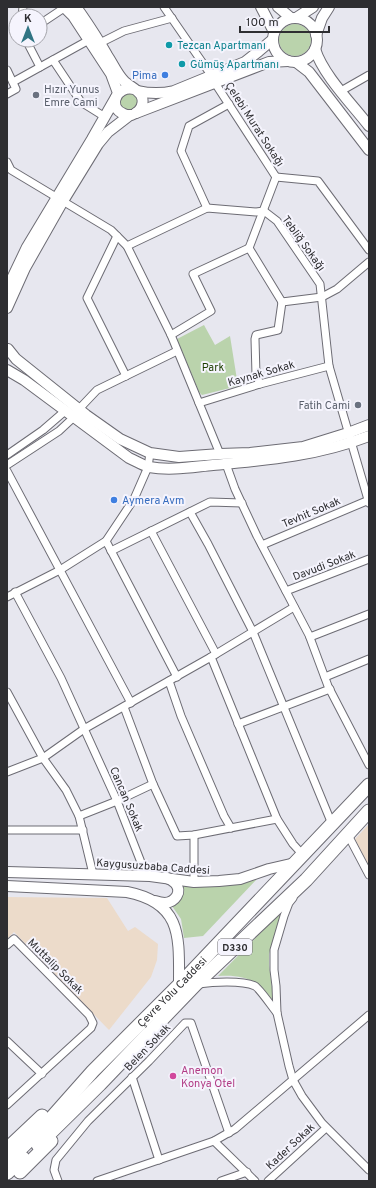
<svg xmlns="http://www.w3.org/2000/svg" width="376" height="1188" font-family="Overpass,sans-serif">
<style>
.education{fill:#ecdbca}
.green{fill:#bad3ac}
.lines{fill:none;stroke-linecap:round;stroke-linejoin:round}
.street-casing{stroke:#6d6c74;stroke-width:9}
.secondary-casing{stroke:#6d6c74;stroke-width:12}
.highway-casing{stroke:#6d6c74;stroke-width:15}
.street{stroke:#fff;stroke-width:7}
.secondary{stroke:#fff;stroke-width:10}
.highway{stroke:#fff;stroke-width:13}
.culture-dot{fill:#0f9aa8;stroke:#f5f4fd;stroke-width:1.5}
.shop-dot{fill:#3f7fe0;stroke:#f5f4fd;stroke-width:1.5}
.worship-dot{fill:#6b7280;stroke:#f5f4fd;stroke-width:1.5}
.hotel-dot{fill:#d1479c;stroke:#f5f4fd;stroke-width:1.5}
.labels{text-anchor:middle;stroke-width:4;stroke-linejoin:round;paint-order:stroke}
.shield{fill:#f5f4fd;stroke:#6a696e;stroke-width:1}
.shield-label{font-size:10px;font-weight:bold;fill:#2e2e31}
.culture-label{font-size:11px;fill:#0d838f;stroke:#f5f4fd;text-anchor:start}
.shop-label{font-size:11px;fill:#366cbe;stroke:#f5f4fd;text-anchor:end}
.worship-label{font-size:11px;fill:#5b616d;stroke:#f5f4fd;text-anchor:start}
.street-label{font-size:11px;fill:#2e2e31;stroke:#f5f4fd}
.park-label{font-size:11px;fill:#1d3e00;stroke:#f5f4fd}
.hotel-label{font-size:11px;fill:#b23c85;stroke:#f5f4fd;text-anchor:start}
</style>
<rect width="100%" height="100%" fill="#e7e7ef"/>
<g class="education">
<path d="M369,824V867L355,839Z"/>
<path d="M7,897L107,898L128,931L135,927L158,944L157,960L151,977L109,1030L14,932L7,939Z"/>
</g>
<g class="green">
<circle cx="295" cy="40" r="16"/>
<circle cx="129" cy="102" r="9"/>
<path d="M204,325L215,345L230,336L238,386L202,395L199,392L177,339Z"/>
<path d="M257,879L203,936L184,938L181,919L172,906L183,893L182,885C209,885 232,887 257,879Z"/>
<path d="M282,911L269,954V965L274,1003C260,980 243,974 218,976Z"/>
</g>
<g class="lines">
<g class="street-casing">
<g id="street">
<path d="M164,7L211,75"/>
<path d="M22,16L23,7"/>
<path d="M40,24L64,8"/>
<path d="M26,40L40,67"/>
<path d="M100,43L124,31L172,18"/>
<path d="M53,60L81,102L105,117"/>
<path d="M7,70L16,89L7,94"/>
<path d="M13,82L89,40"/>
<path d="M215,83L276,177"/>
<path d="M341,91L369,75"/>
<path d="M7,162L11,170L111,230L127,246L171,335L220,454"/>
<path d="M276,177L249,248L282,302"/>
<path d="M276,177L318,181L369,250"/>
<path d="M207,208L181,151L189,126L229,104"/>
<path d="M117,236L87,298L126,376"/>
<path d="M127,246L207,208L256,212L264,211L277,221L320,284L329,366L369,503"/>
<path d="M282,302L322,297L337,289L369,262"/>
<path d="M171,335L211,311L193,274L249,248"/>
<path d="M260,384L256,375L255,339L256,335L278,330L282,302"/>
<path d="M199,403L260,384L329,366"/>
<path d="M79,409L97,390L177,351"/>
<path d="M7,455L43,430L65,411"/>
<path d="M226,464L235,489L257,536L309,635L328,686L369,765"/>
<path d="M7,465L59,431L74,417"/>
<path d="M7,471L131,703"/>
<path d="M190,512L208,544L253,632L332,824"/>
<path d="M151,531L216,654"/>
<path d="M106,541L177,677"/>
<path d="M262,545L369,500"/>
<path d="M111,551L210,502L242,503"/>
<path d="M286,591L369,559"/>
<path d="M15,592L61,678L117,801L144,870L150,876"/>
<path d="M7,597L60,570L106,541L134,499L148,467L150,453"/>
<path d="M310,637L369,614"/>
<path d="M211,657L277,819L293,844L303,855"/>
<path d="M325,677L369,659"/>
<path d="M169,681L181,716L224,816L231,828"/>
<path d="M7,692L43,758L66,790L79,816L93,874"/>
<path d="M124,707L153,784L177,836L194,835L277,819"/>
<path d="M238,724L330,689"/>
<path d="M7,772L43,758L84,729L211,657L294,607"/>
<path d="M79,816L117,801L153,784"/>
<path d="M7,830H83"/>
<path d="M348,833L349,837L369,875"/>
<path d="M194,835V882"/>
<path d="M293,898L289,903L284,916L274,950V970L276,986L277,1013L289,1066L293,1080L302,1096L322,1123L369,1170"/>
<path d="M7,945L14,939L89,1015L93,1023L91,1028L7,1105"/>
<path d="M198,984C212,982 242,980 255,986C260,989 272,1007 277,1013"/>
<path d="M7,1041L42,1074"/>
<path d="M132,1077L159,1160"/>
<path d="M214,1141L235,1129L369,1015"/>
<path d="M58,1181L54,1170L56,1160L88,1121L149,1061L185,1023H191L229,1133"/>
<path d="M97,1181L214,1141L255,1181"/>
<path d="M221,1181L247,1172"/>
<path d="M268,1181L326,1128"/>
</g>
</g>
<g class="secondary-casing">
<g id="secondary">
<path d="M64,7L73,16L111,74L118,93"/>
<path d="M76,7L81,14C90,27 99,41 107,55C113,64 117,74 124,81C129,86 137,89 141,95C147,106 135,119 124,114C107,108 116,85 134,89"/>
<path d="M261,7L274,32"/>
<path d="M278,7L291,18"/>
<path d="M296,18L313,7"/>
<circle cx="295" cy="40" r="22"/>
<path d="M316,35L322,18L329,7"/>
<path d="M315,49C323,75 352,104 369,126"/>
<path d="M296,62L309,72L369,150"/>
<path d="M138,91C151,94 161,94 174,91L245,62L259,51L272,40"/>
<path d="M136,113L269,62L288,61"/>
<path d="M7,289L27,247L92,139L116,97"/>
<path d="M7,308L25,268L63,201L98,144L108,132L130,115"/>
<path d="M8,349L16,359L86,415L120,439L150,453L179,457L220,454L250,453L303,447L348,433L369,425"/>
<path d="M7,370L24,380L129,458C136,461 142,465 149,467C170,471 192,467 213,465C267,460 317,456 369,436"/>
<path d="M7,872L150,876L194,882L219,881L240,879L269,869L295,863"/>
<path d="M7,886L127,892C183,903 179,938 179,985"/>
<path d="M155,901C158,902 162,903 165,903C175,902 183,892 175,883C173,881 170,879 167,878"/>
</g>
</g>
<g class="highway-casing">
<g id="highway">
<path d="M38,1145L100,1084L196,984L306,880L369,811"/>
<path d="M7,1149L42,1116"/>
<path id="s1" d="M7,1162L46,1124L93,1071L179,985L369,785"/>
<path d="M20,1172L51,1141"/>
<path d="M7,1173L23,1158"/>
</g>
</g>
<use href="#street" class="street"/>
<use href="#secondary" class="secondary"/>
<use href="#highway" class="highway"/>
</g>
<g class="culture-dot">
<circle cx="169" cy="45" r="4"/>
<circle cx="182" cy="64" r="4"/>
</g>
<g class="shop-dot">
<circle cx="165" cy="75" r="4"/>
<circle cx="114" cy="500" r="4"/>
</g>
<g class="worship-dot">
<circle cx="36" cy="95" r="4"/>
<circle cx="358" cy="405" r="4"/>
</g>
<circle class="hotel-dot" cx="173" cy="1076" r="4"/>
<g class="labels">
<rect class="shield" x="218" y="939" width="34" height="16" rx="3"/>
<g class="shield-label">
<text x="235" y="951">D330</text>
</g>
<g class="culture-label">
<text x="177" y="49">Tezcan Apartmanı</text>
<text x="190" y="68">Gümüş Apartmanı</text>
</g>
<g class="shop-label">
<text x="157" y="79">Pima</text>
<text x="122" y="504" text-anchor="start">Aymera Avm</text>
</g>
<g class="worship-label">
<text x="44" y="93">Hızır Yunus<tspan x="44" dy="13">Emre Cami</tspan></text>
<text x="350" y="409" text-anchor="end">Fatih Cami</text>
</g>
<g class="street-label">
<text transform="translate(255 124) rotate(57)" y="4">Çelebi Murat Sokağı</text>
<text transform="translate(304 243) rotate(54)" y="4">Tebliğ Sokağı</text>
<text transform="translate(261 373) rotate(-16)" y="4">Kaynak Sokak</text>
<text transform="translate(311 512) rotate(-23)" y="4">Tevhit Sokak</text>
<text transform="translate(324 565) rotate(-21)" y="4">Davudi Sokak</text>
<text transform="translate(127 799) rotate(67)" y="4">Cancan Sokak</text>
<text transform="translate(153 866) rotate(4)" y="4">Kaygusuzbaba Caddesi</text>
<text transform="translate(56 966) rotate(45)" y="4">Muttalip Sokak</text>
<text dy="4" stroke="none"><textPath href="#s1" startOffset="237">Çevre Yolu Caddesi</textPath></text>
<text transform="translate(147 1047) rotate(-46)" y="4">Belen Sokak</text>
<text transform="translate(290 1146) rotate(-43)" y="4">Kader Sokak</text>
</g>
<g class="park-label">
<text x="213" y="371">Park</text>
</g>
<g class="hotel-label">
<text x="181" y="1074">Anemon<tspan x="181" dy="13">Konya Otel</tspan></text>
</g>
</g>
<rect width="376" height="1188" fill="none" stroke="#2e2e31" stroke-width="16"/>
<g transform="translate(28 28)"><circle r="19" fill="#f5f4fd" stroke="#a5a5ab"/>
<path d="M0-3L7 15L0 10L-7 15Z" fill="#307483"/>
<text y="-6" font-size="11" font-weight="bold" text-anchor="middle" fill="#2e2e31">K</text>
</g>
<path d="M240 26v6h89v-6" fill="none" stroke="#2e2e31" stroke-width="2"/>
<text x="246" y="26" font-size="12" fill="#2e2e31" stroke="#f5f4fd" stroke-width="3" paint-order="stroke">100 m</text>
</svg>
